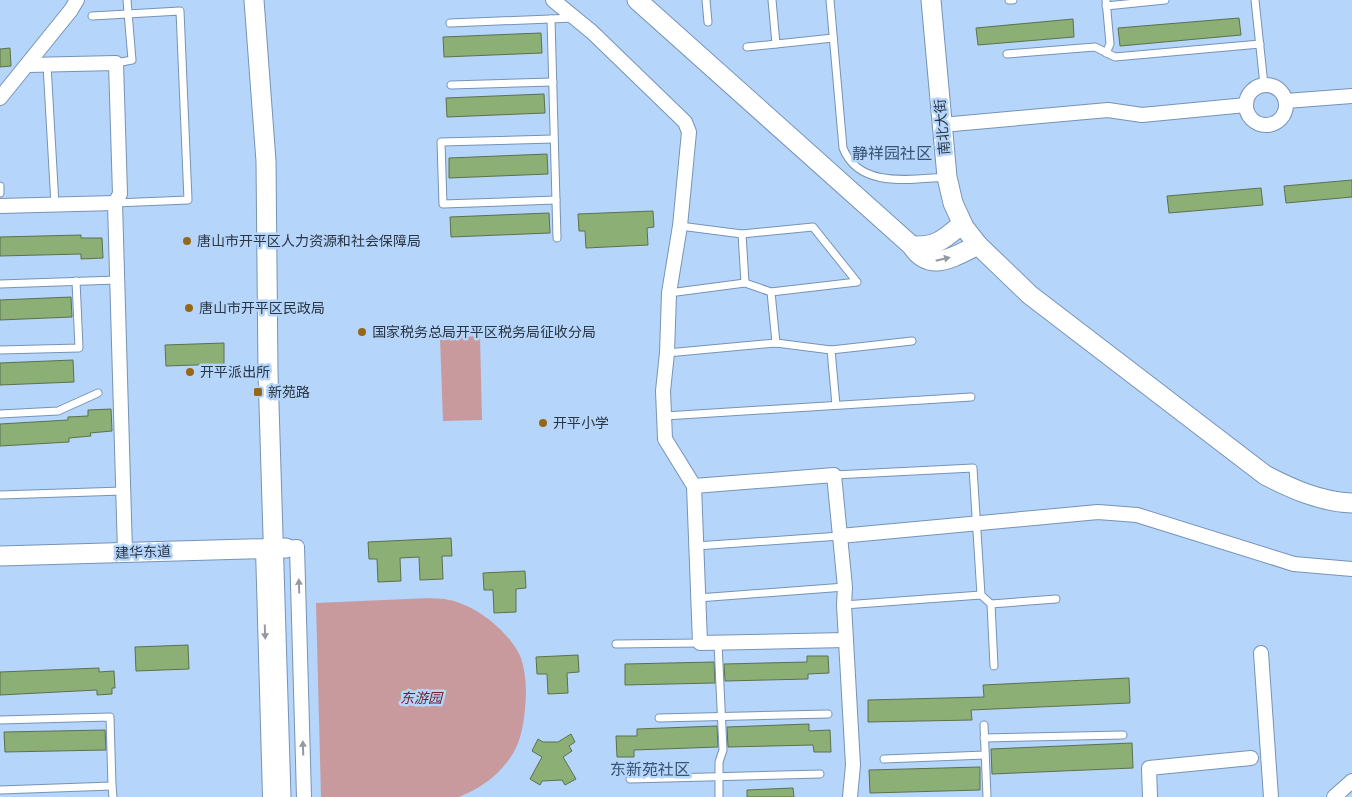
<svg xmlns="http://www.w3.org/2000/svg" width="1352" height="797" font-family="Merriweather,'Noto Sans SC',serif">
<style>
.green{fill:#c89a9d}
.building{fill:#8caf76;stroke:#5b714d}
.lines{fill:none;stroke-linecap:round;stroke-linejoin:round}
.lane-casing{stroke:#7693b6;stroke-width:9}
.street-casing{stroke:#7693b6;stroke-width:16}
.secondary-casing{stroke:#7693b6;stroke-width:21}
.lane{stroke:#fff;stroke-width:7}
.street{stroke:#fff;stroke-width:14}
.secondary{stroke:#fff;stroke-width:19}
.oneway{fill:#949aa1}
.poi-dot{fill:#976718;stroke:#b6d5fa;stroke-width:2}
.labels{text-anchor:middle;stroke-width:5;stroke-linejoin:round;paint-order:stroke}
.street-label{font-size:14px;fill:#293543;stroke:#b6d5fa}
.poi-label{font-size:14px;fill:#293543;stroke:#b6d5fa;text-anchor:start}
.park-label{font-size:14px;font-style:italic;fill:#701b2c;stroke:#b6d5fa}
.quarter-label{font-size:16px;fill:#395373;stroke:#b6d5fa}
</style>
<rect width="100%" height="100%" fill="#b6d5fa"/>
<g class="green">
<path d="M480,336L482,420L443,421L440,338Z"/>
<path d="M430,598C436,599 443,598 449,600C476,605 510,632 521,658C526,673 527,692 525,708C524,724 520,745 510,758C498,776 479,789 459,797H321L316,603Z"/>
</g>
<g class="building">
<path d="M1239,18L1241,35L1120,46L1118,28Z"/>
<path d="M1073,19L1074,37L978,45L976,28Z"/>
<path d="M541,33L542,53L444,57L443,37Z"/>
<path d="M10,48L11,66L0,67V49Z"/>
<path d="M544,94L545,113L447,117L446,98Z"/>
<path d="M547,154L548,174L449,178V158Z"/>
<path d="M1352,180V197L1286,203L1284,186Z"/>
<path d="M1261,188L1263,205L1169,213L1167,196Z"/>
<path d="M653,211L654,227L647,228L648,245L586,248L585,231H579L578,214Z"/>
<path d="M549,213L550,233L451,237L450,217Z"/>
<path d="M81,235V238H102L103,258L81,259V254L0,256V237Z"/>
<path d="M71,297L72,317L0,320V300Z"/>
<path d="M224,343V364L166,366L165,345Z"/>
<path d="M73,360L74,382L0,385V363Z"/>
<path d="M111,409L112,431L90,433L91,436L69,438V442L0,446V424L68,420V417L88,416V410Z"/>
<path d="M451,538L452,556H442L443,579L420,580L419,557L400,558L401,581L378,582L377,559H369L368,542Z"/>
<path d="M525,571L526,588L516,589V612L494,613L493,590H484L483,573Z"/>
<path d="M188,645L189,669L136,671L135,647Z"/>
<path d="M578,655L579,672L567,673L568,693L548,694L547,674H537L536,657Z"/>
<path d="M807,656H828L829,673L808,674V679L725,681L724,664L807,662Z"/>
<path d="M714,662L715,683L625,685V664Z"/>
<path d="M99,668V672L114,671L115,688H112V694L97,695V690L0,695V672Z"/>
<path d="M1129,678L1130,703L971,710L972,720L868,722V700L984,697L983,685Z"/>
<path d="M809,724V731L830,730L831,752H814L813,745L728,747L727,727Z"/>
<path d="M717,726L718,747L634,750V757H617L616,736H637V729Z"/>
<path d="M105,730L106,750L5,752L4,732Z"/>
<path d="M571,734L575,742L569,746L572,751L563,757L576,779L565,785L562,780L542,781L540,785L530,779L542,757L532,751L538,739L543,742H558Z"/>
<path d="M1132,743L1133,768L992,774L991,749Z"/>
<path d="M980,767V790L870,793L869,770Z"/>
<path d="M793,788L794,797H747V790Z"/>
</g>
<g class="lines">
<g class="lane-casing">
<g id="lane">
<path d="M706,0L708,22"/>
<path d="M772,0L776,44"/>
<path d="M830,0L843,148C859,189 911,179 946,177"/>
<path d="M1009,0H1013"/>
<path d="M1106,0L1110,44L1106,53"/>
<path d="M1255,0L1264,85"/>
<path d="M1106,6L1165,0"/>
<path d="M92,16L180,11L188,200L115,203"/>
<path d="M551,19L557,238"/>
<path d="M450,23L574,18"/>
<path d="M747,47L833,38"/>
<path d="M1007,54L1095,47L1115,57L1260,44"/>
<path d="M116,63L132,60L127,0"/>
<path d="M47,65L55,205"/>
<path d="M451,85L553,82"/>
<path d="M554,139L441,142L443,204L556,200"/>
<path d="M0,186V193"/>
<path d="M742,234L745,283"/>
<path d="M0,284L117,280"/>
<path d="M771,292L776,343"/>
<path d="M669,293L745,283L771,292L857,282L813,227L742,234L680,226"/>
<path d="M0,350L79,348L76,281"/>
<path d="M831,350L836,405"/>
<path d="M667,353L776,343L831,350L912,341"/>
<path d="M0,414L58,411L98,393"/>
<path d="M665,416L971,397"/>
<path d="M834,475L973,468L981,595"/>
<path d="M0,495L123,491"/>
<path d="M696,546L840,536"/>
<path d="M698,598L845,587"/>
<path d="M991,604L994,666"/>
<path d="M844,605L981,595L991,604L1056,599"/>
<path d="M718,643L723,750L719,762V797"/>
<path d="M616,644L700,643"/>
<path d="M659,718L828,714"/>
<path d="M0,720L110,717L112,786L0,790"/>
<path d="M984,725L987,797"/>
<path d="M984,738L1123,735"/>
<path d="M884,759L985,755"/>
<path d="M630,779L820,774"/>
<path d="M112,786L113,797"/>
</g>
</g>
<g class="street-casing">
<g id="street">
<path d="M553,0L592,32L685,122L689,132L680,226L669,293L667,353L663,391L665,439L694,486L700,643L846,640"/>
<path d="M28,65L116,63L120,194L115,203L125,552"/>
<circle cx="1266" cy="105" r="20"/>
<path d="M0,98L71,10L77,0"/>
<path d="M1286,101L1352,96"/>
<path d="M942,125L1108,110L1142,115L1246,105"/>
<path d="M0,206L115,203"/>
<path d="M694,486L834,475L845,587L844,605L853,765L850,797"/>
<path d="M840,536L1098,512L1137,515L1294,564L1352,569"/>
<path d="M263,548L270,797"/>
<path d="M286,548L297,547L304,797"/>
<path d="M1261,653L1271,797"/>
<path d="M1150,797L1149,768L1251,758"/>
<path d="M1334,797L1352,781"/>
</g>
</g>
<g class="secondary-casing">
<g id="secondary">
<path d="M254,0L266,161L268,372L281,797"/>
<path d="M637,0L912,246C930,274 955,256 978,245"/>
<path d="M931,0L947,177L953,203L964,227L978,245L1030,295L1265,475C1292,489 1321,502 1352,503"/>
<path d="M912,246C937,247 944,239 962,224"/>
<path d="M0,556L286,548"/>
</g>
</g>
<use href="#lane" class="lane"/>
<use href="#street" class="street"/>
<use href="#secondary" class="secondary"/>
</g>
<defs><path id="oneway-solid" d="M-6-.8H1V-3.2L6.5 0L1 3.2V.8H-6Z" transform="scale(1.25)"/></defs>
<g class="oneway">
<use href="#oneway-solid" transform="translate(943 259) rotate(-13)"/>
<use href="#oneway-solid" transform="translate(299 586) rotate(-92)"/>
<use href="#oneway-solid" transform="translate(265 632) rotate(88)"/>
<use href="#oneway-solid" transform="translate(303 748) rotate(-92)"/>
</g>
<g class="poi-dot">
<circle cx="187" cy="241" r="5"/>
<circle cx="189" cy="308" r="5"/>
<circle cx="362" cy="332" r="5"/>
<circle cx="190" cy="372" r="5"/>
<rect x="253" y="387" width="10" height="10" rx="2.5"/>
<circle cx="543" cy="423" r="5"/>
</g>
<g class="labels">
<g class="street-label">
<text transform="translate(942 127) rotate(-95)" y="5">南北大街</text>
<text transform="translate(143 552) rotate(-2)" y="5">建华东道</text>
</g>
<g class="poi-label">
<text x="197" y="246">唐山市开平区人力资源和社会保障局</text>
<text x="199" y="313">唐山市开平区民政局</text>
<text x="372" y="337">国家税务总局开平区税务局征收分局</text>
<text x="200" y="377">开平派出所</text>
<text x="268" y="397">新苑路</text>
<text x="553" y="428">开平小学</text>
</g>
<g class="park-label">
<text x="421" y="703">东游园</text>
</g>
<g class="quarter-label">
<text x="892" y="159">静祥园社区</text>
<text x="650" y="775">东新苑社区</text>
</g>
</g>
</svg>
